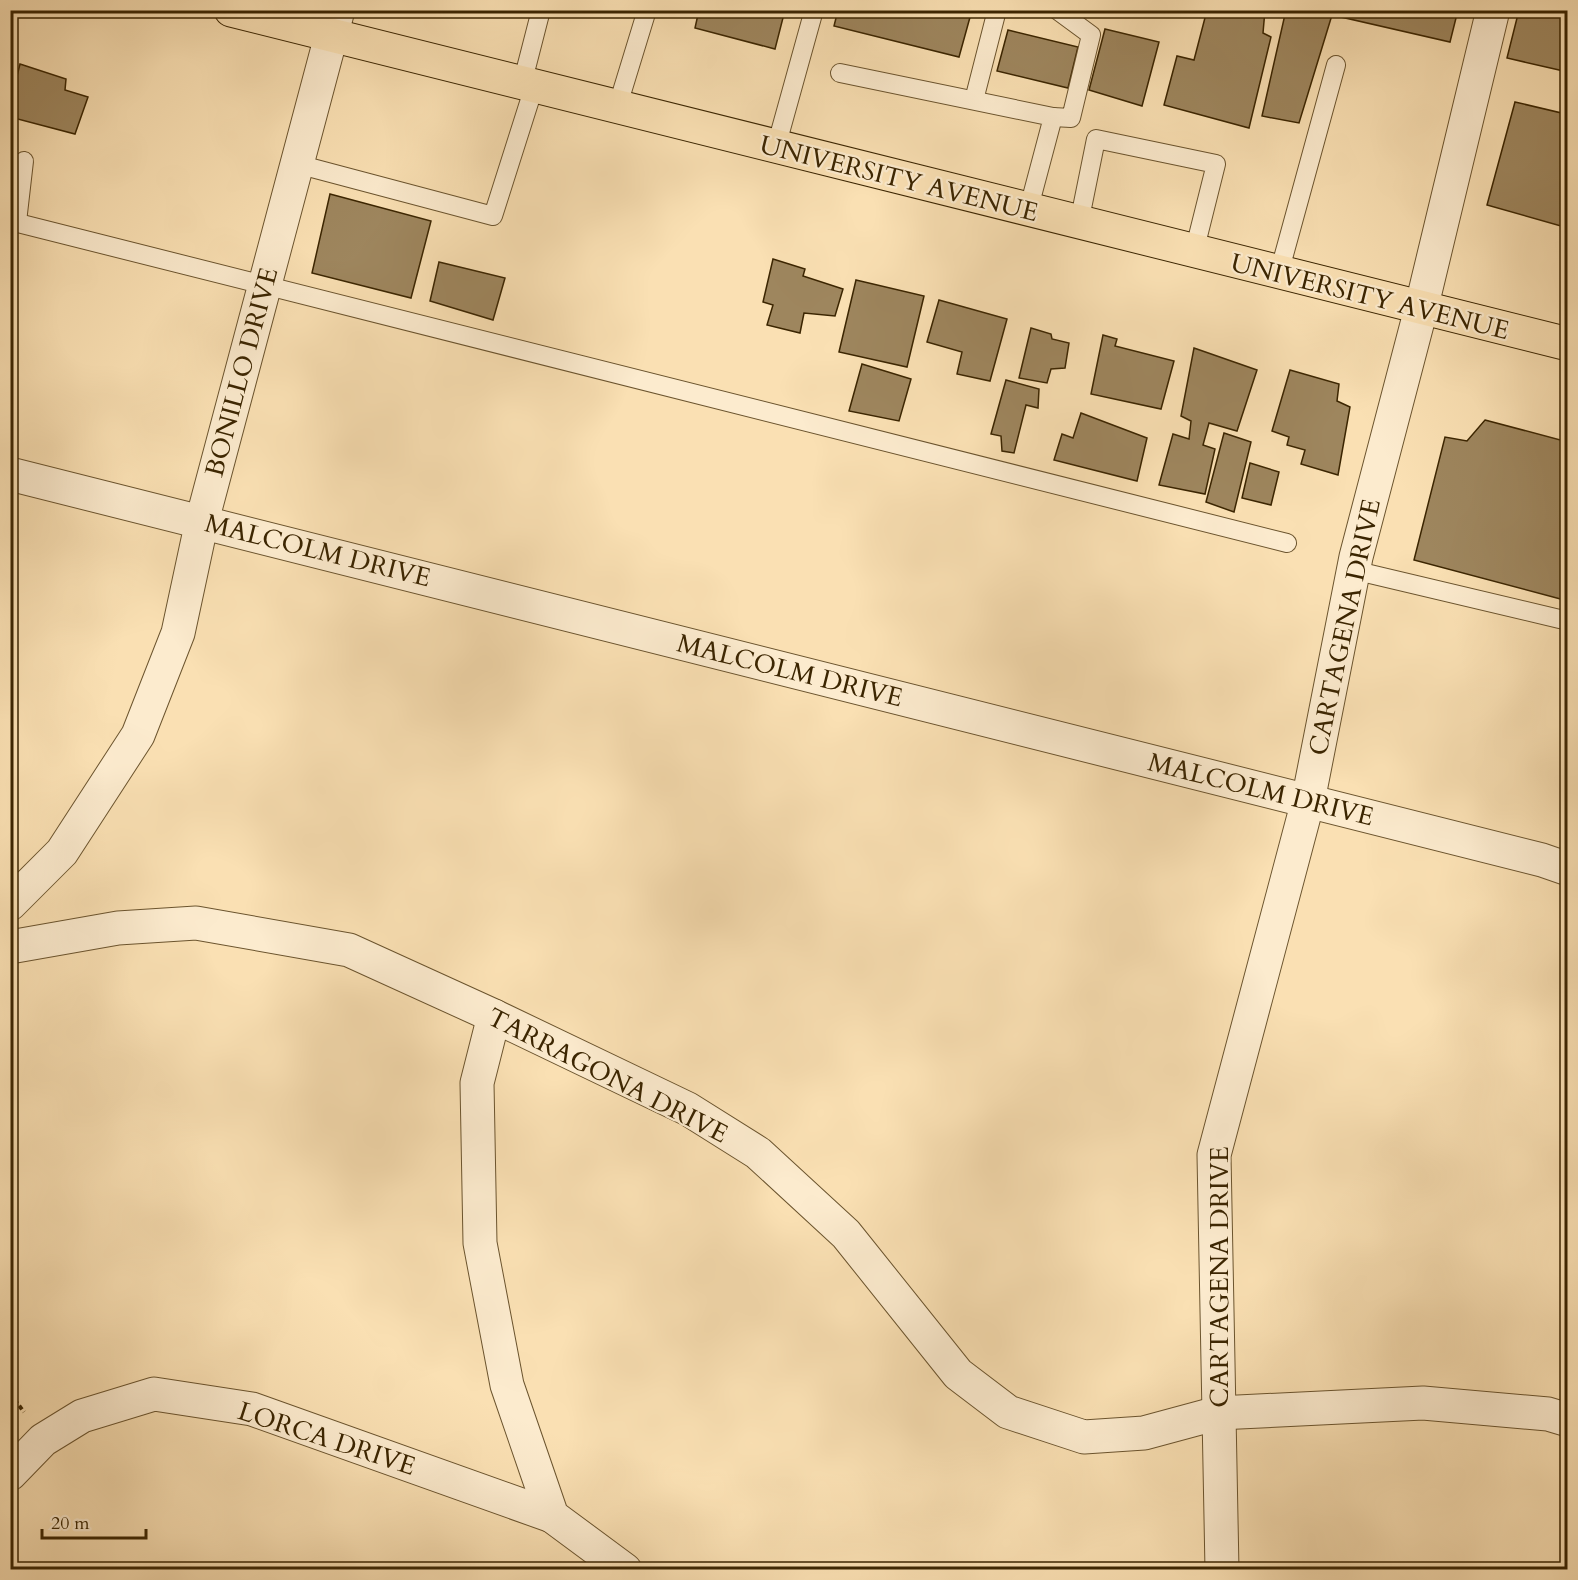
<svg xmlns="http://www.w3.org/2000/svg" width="1578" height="1580" font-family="Cardo,serif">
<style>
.building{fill:#9e865e;stroke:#3b2501;stroke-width:1.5}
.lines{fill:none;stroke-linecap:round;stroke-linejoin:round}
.service-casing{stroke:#6b542e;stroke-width:20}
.minor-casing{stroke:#6b542e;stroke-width:35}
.primary-casing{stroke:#3b2501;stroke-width:35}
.path{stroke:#3b2501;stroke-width:4;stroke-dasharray:4.5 3;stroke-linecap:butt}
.service{stroke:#fcebce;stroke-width:18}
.minor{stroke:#fcebce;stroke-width:33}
.primary{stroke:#fae0b3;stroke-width:33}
.labels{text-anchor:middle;stroke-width:4.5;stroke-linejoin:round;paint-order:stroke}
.street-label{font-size:26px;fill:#3b2501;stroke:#fcebce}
</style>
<rect width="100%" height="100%" fill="#fae0b3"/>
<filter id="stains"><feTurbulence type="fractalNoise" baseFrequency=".00333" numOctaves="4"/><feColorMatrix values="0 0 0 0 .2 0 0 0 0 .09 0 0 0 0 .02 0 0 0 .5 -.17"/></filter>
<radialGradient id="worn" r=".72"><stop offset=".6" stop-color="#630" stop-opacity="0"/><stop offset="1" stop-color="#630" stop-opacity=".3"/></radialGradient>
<g class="building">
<path d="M699,10H785L775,49L695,28Z"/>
<path d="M838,10H972L959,57L834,26Z"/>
<path d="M1207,10H1265L1263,33L1271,37L1249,128L1164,105L1177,56L1194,60Z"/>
<path d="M1286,10H1458L1450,42L1332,15L1299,123L1262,116Z"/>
<path d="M1519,10H1568V72L1507,58Z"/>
<path d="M1105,29L1159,42L1142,106L1089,90Z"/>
<path d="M1008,30L1078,47L1068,88L997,71Z"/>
<path d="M20,64L66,79L65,90L88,97L75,134L10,117V104Z"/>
<path d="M1515,102L1566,114L1568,108V228L1487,205Z"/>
<path d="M330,194L431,221L411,298L312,273Z"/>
<path d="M773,259L805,269L803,276L843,289L835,316L804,313L800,333L767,325L773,305L763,302Z"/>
<path d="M439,262L505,278L493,320L430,301Z"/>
<path d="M856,280L924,296L907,367L839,352Z"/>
<path d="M939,300L1007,319L990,381L957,374L962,352L927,342Z"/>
<path d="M1031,328L1051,334L1052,339L1069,343L1065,368L1051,369L1047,383L1019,378Z"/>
<path d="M1103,335L1117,339L1115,346L1174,361L1161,409L1091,394Z"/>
<path d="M1194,348L1257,370L1237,431L1209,423L1203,445L1215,449L1205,494L1159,485L1173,434L1189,439L1191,421L1181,416Z"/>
<path d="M862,364L911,379L899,421L849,411Z"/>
<path d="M1290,370L1339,384L1337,401L1350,407L1338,475L1301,464L1305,450L1287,445L1289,437L1272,431Z"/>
<path d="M1006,380L1039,389L1038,408L1026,405L1014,453L1002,451L1001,436L991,434Z"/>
<path d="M1081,413L1147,438L1137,481L1054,460L1062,434L1073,438Z"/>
<path d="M1485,420L1568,442V601L1414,560L1445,437L1467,441Z"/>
<path d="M1224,433L1251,442L1234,512L1206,502Z"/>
<path d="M1250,463L1279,472L1271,505L1242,498Z"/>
</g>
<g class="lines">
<g class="service-casing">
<g id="service">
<path d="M840,73L1053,117L1028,211"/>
<path d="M522,84L541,10"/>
<path d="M974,100L997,10"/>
<path d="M617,108L647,10"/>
<path d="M1053,117L1071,118L1091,35L1057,10"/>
<path d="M776,147L814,10"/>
<path d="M297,164L493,216L534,87"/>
<path d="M10,221L1287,543"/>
<path d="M17,222L24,161"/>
<path d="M1079,223L1096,139L1216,164L1194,252"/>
<path d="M1279,273L1336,65"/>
<path d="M1353,570L1568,621"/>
</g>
</g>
<g class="minor-casing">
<g id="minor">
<path d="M10,474L1542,860L1568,869"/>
<path d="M10,904L62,852L138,735L178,633L202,521L338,10"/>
<path d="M10,947L118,928L196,923L349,950L494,1016L688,1109L758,1153L846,1234L958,1374L1008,1412L1084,1437L1144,1433L1218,1413L1423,1403L1548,1414L1568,1420"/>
<path d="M494,1016L477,1083L480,1243L507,1385L552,1516L625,1570"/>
<path d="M10,1474L43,1440L82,1416L154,1394L252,1409L552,1516"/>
<path d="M1222,1570L1214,1155L1308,801L1356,557L1421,309L1493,10"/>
</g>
</g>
<g class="primary-casing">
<path id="primary" d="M231,10L1568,344"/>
</g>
<path class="path" d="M10,1394L24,1412"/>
<use href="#service" class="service"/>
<use href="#minor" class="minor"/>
<use href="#primary" class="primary"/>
</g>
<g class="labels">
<g class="street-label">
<text transform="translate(899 178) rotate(14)" y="9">UNIVERSITY AVENUE</text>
<text transform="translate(1370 296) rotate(14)" y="9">UNIVERSITY AVENUE</text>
<text transform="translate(241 372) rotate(-75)" y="9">BONILLO DRIVE</text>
<text transform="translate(318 550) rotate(14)" y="9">MALCOLM DRIVE</text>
<text transform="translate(1344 627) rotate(-78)" y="9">CARTAGENA DRIVE</text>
<text transform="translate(790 670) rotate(14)" y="9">MALCOLM DRIVE</text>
<text transform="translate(1261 789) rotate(14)" y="9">MALCOLM DRIVE</text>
<text transform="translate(608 1075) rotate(27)" y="9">TARRAGONA DRIVE</text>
<text transform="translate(1219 1277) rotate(-90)" y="9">CARTAGENA DRIVE</text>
<text transform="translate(327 1438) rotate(18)" y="9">LORCA DRIVE</text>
</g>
</g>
<rect width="1578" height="1580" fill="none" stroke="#fae0b3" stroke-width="36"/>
<rect x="12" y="12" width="1554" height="1556" fill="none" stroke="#3b2501" stroke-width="3"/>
<rect x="18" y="18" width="1542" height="1544" fill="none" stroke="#3b2501" stroke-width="1.5"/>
<path d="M42 1529v9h104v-9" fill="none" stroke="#3b2501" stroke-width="3"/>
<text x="51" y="1529" font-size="18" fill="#3b2501" stroke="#fcebce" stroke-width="4.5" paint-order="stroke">20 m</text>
<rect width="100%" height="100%" filter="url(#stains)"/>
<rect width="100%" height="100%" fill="url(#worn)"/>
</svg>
